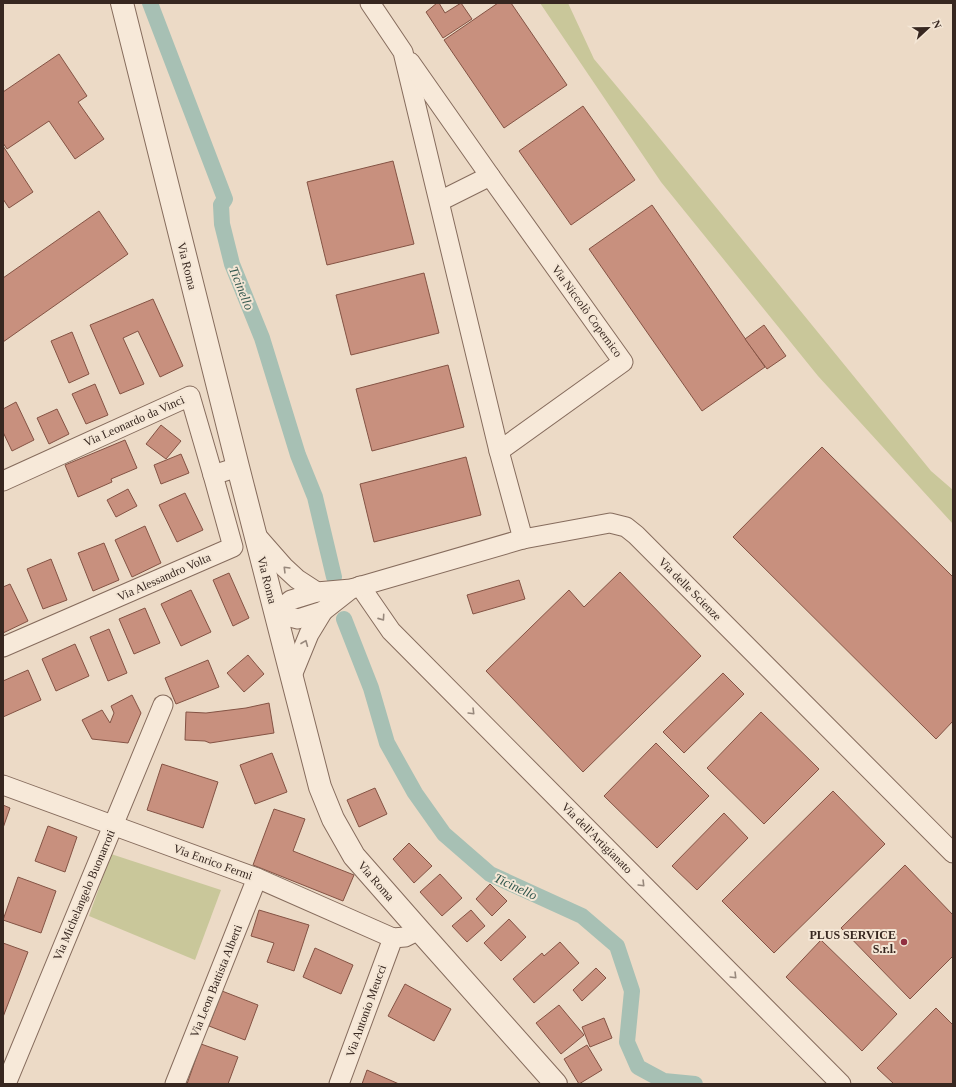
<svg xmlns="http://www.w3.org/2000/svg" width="956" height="1087" font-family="Georgia,serif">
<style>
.green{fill:#c9c79a}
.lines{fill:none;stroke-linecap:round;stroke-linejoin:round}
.canal{stroke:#a7c0b4;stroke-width:16}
.building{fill:#c8907e;stroke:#845344}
.minor-casing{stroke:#866c5d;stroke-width:21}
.tertiary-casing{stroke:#866c5d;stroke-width:24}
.minor{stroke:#f7e9d9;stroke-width:19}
.tertiary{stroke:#f7e9d9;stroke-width:22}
.oneway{stroke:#97887c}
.poi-dot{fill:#923041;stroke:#f4e6d5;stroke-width:1.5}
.labels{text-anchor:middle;stroke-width:4;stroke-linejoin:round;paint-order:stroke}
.street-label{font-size:12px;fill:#372720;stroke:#f4e6d5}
.poi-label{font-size:12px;font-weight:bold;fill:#372720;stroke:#f4e6d5;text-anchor:end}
.water-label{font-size:13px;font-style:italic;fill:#30564d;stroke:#f4e6d5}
</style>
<rect width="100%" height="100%" fill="#ecdac6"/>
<g class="green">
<path d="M540,3H568L594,59L644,119L931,471L953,490V524L818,376L661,182Z"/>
<path d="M111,854L221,890L195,960L89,916Z"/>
</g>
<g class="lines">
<g class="canal">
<path d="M150,3L225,199L221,205L222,224L232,264L262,338L298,455L315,497L334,577"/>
<path d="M344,619L371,688L387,743L415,793L444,834L490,874L582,916L617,946L632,991L627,1042L638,1067L664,1081L695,1084"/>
</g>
</g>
<g class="building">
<path d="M437,3H439L445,13L461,3L472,19L443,38L426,12Z"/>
<path d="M498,3H511L567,85L504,128L444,40Z"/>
<path d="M59,54L87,96L78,102L104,139L75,159L49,121L7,149L3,143V92Z"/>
<path d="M583,106L635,180L571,225L519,151Z"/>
<path d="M3,146L33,192L9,208L3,199Z"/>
<path d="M393,161L414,244L327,265L307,182Z"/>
<path d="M652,205L765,367L702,411L589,249Z"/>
<path d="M99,211L128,254L3,342V278Z"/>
<path d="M424,273L439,333L351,355L336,295Z"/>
<path d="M153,299L183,366L160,377L138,331L123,338L144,384L120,394L90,325Z"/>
<path d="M764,325L786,356L767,369L745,339Z"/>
<path d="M72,332L89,374L69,383L51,341Z"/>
<path d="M448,365L464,427L372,451L356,389Z"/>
<path d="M95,384L108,415L86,424L72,394Z"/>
<path d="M16,402L34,440L12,451L3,432V409Z"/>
<path d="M57,409L69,434L49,444L37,418Z"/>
<path d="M161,425L181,441L166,459L146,444Z"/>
<path d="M125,440L137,468L111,479L112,482L78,497L65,465Z"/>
<path d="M822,447L953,577V721L936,739L733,537Z"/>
<path d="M181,454L189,473L161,484L154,465Z"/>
<path d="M466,457L481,515L374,542L360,484Z"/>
<path d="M128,489L137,506L116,517L107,500Z"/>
<path d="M185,493L203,530L177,542L159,505Z"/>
<path d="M145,526L161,563L132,577L115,540Z"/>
<path d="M104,543L119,580L93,591L78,553Z"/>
<path d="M51,559L67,600L43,609L27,569Z"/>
<path d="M620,572L701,656L583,772L486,671L569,590L584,607Z"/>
<path d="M229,573L249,618L233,626L213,580Z"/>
<path d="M519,580L525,599L473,614L467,595Z"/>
<path d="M10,584L28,621L3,633V587Z"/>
<path d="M191,590L211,632L181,646L161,604Z"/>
<path d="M145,608L160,643L134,654L119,619Z"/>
<path d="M109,629L127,673L108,681L90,637Z"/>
<path d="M75,644L89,676L56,691L42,659Z"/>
<path d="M248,655L264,674L244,692L227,673Z"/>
<path d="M208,660L219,687L176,704L165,678Z"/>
<path d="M28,670L41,700L3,717V681Z"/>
<path d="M723,673L744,694L684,753L663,732Z"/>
<path d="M132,695L141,713L128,743L92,739L82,720L102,710L110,723L114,713L111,706Z"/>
<path d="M269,703L274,733L210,743L205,741L185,740L186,712L206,713L246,708Z"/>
<path d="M761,712L819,769L764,824L707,768Z"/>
<path d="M656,743L709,796L657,848L604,796Z"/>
<path d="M272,753L287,792L255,804L240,765Z"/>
<path d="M162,764L218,782L203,828L147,810Z"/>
<path d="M375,788L387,814L359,827L347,800Z"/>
<path d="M833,791L885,844L774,953L722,901Z"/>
<path d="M3,805L10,808L3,828Z"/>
<path d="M274,809L305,819L293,851L354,875L343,901L253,865Z"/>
<path d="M724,813L748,838L697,890L672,866Z"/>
<path d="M48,826L77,837L65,872L35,861Z"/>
<path d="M409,843L432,866L414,883L393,859Z"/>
<path d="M905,865L953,915V956L910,999L841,928Z"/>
<path d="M440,874L462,898L442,916L420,892Z"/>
<path d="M18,877L56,891L41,933L3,920Z"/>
<path d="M490,884L507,901L492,916L476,899Z"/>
<path d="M259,910L309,925L294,971L267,962L274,943L251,936Z"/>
<path d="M471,910L485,926L467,942L452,926Z"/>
<path d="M509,919L526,937L501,961L484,943Z"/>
<path d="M821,940L897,1014L862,1051L786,977Z"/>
<path d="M560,942L579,963L534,1003L513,979L542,953L544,956Z"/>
<path d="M3,943L28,952L3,1017Z"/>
<path d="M315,948L353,965L341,994L303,977Z"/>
<path d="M596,968L606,978L582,1001L573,990Z"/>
<path d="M405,984L451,1009L434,1041L388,1016Z"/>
<path d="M222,991L258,1005L245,1040L209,1026Z"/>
<path d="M559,1005L584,1035L561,1054L536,1023Z"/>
<path d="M936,1008L953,1025V1083L952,1084H894L877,1068Z"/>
<path d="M604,1018L612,1038L590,1047L582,1027Z"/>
<path d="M201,1044L238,1057L228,1084H187Z"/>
<path d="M587,1045L602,1070L579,1084L564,1059Z"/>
<path d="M367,1070L399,1084H362Z"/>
</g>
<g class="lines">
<g class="minor-casing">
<g id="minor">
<path d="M370,3L403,52L499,451L523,539"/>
<path d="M410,62L490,176L623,362L499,451"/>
<path d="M440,201L490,176"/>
<path d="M3,481L190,396L213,475"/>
<path d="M255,534L284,567L297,579L317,592"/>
<path d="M360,586L391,631L841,1084"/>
<path d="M275,613L291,600L317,592L351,589L523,539L610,523L626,527L636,535L953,853"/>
<path d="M275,613L298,619L323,611L351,589"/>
<path d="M3,647L233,547L213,475L238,467"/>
<path d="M291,678L309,634L323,611"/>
<path d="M3,785L257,878L393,938L405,937L419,930"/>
<path d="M6,1084L163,705"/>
<path d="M175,1084L257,878"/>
<path d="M339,1084L393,938"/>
</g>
</g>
<g class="tertiary-casing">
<path id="tertiary" d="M122,3L238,467L320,787L333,819L354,856L419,930L556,1084"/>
</g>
<use href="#minor" class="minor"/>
<use href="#tertiary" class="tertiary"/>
</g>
<defs><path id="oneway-chevron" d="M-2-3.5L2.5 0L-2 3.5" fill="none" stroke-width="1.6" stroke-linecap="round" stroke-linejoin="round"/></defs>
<g class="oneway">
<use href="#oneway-chevron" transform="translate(286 569) rotate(-135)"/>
<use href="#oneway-chevron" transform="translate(382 618) rotate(55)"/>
<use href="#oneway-chevron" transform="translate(305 643) rotate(-68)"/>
<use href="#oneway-chevron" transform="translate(472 712) rotate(45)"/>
<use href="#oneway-chevron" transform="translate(642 884) rotate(45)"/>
<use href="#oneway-chevron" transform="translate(734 976) rotate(45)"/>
</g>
<circle class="poi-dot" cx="904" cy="942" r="4"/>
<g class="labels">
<g class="street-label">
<text transform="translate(187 266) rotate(76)" y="4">Via Roma</text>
<text transform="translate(587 311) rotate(54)" y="4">Via Niccolò Copernico</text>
<text transform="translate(134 421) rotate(-24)" y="4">Via Leonardo da Vinci</text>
<text transform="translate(164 577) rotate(-24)" y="4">Via Alessandro Volta</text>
<text transform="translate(267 580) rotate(76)" y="4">Via Roma</text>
<text transform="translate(690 589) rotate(45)" y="4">Via delle Scienze</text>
<text transform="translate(597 838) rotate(45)" y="4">Via dell'Artigianato</text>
<text transform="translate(213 862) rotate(20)" y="4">Via Enrico Fermi</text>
<text transform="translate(376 881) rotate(49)" y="4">Via Roma</text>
<text transform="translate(84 895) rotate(-67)" y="4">Via Michelangelo Buonarroti</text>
<text transform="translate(216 981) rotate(-68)" y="4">Via Leon Battista Alberti</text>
<text transform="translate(366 1011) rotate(-70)" y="4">Via Antonio Meucci</text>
</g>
<g class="poi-label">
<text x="896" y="939">PLUS SERVICE<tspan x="896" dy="14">S.r.l.</tspan></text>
</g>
<g class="water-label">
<text transform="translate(242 288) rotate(68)" y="5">Ticinello</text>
<text transform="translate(516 886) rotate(25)" y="5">Ticinello</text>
</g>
</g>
<rect width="956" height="1087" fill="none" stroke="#372720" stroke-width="8"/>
<g transform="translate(928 28) rotate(68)" stroke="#f4e6d5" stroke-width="3" paint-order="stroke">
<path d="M0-3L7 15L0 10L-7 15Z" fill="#372720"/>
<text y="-6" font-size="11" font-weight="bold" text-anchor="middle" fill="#372720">N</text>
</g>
</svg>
